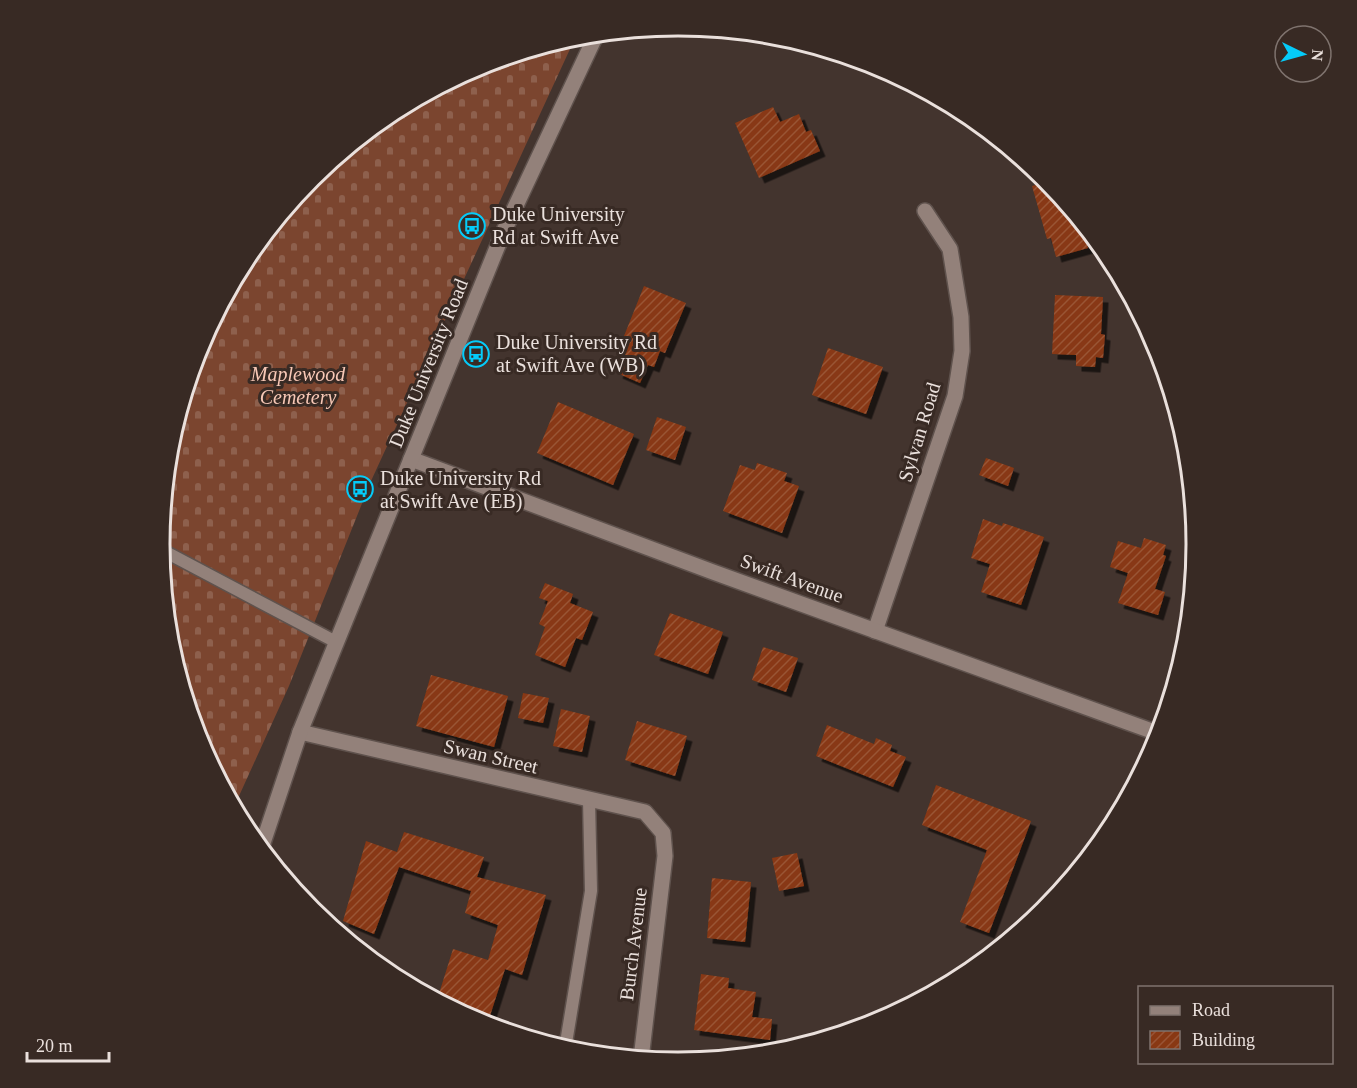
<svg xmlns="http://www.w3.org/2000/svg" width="1357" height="1088" font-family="'Times New Roman',serif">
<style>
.cemetery{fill:url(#cemetery-stones)}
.building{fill:url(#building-hatch);filter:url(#shadow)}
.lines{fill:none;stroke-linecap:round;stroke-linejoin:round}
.lane-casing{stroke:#5f524d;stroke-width:15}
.street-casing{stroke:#5f524d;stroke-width:18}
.secondary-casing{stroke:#5f524d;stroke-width:18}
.lane{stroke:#93817a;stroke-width:12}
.street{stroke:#93817a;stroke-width:15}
.secondary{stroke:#93817a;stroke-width:15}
.labels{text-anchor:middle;stroke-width:6;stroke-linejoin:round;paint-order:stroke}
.poi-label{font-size:20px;fill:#eae0dc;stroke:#382a24;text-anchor:start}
.street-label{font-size:20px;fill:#eae0dc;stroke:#382a24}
.park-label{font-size:20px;font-style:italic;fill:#f8c8b6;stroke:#382a24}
.rim{fill:none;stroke:#eae0dc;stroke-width:3}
</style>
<defs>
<pattern id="cemetery-stones" width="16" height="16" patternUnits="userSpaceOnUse" patternTransform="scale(1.5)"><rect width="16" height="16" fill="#7b452f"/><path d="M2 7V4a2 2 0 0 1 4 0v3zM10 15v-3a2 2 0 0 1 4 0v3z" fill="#8e604d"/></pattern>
<pattern id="building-hatch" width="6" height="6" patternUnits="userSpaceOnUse" patternTransform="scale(1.5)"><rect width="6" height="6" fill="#883813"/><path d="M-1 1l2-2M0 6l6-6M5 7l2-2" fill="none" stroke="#995435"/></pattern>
<filter id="shadow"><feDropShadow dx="5.5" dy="5.5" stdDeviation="0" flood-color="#0009"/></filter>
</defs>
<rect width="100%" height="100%" fill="#43342e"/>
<path class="cemetery" d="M576,36L371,481L289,686L234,807L199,742L170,645L160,544L170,443L200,345L248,256L312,177L391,113L480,65Z"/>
<g class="building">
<path d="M773,107L780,122L799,114L806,132L811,130L820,151L759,178L735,123Z"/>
<path d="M1040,173L1085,226L1086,228L1082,229L1088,248L1056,257L1051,238L1047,239L1032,186L1039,184L1036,175Z"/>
<path d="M644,286L686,303L665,353L660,351L654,367L648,365L640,383L617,373L625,354L622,353L629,337L624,336Z"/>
<path d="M1055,295L1103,297L1101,334L1105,335L1103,358L1096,357L1095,367L1076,366V355L1052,354Z"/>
<path d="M828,348L883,367L866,414L812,395Z"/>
<path d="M558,402L634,434L613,485L537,453Z"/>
<path d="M657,417L686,427L675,460L646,450Z"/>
<path d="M986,458L1014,468L1008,486L979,475Z"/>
<path d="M757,463L787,473L784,481L799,486L782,533L723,511L740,465L755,470Z"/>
<path d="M983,519L1002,526L1003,523L1044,537L1021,605L981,592L990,564L971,558Z"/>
<path d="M1144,538L1166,545L1163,555L1166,556L1155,589L1165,592L1158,615L1118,603L1128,573L1110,567L1118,541L1141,548Z"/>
<path d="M545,583L573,594L570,603L593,612L582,640L576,638L565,667L535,655L545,627L539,624L548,601L539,598Z"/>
<path d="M670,613L723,632L708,674L654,655Z"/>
<path d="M763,647L798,658L786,692L752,680Z"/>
<path d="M431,675L508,696L494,747L416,726Z"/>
<path d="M523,693L549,698L543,723L518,718Z"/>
<path d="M561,709L590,716L582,752L553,746Z"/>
<path d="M637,721L687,736L675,776L625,760Z"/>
<path d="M827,725L874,744L876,738L892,745L890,751L906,757L893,787L816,756Z"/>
<path d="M936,785L1031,821L989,933L960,922L987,850L922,825Z"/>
<path d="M404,832L484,857L477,877L546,895L522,975L505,969L487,1025L437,1000L453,949L488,960L498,925L465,913L471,891L399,867L374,934L343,921L366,841L397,852Z"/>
<path d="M797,853L804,886L779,891L772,858Z"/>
<path d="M712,878L751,882L745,942L707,938Z"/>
<path d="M701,974L729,978L728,988L756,992L752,1017L772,1019L770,1040L694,1030Z"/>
</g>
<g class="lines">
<g class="lane-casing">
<g id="lane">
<path d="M160,549L336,642"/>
<path d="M565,1049L591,891L589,800"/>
</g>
</g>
<g class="street-casing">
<g id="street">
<path d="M875,631L955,396L962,351L961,317L950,249L925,211"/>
<path d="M300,732L645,812L663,833L665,856L641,1059"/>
</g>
</g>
<g class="secondary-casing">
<g id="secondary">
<path d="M411,459L713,572L1160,734"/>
<path d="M261,849L300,732L503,233L597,33"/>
</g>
</g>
<use href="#lane" class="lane"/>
<use href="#street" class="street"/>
<use href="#secondary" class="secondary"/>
</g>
<defs>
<g id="bus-ring" transform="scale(1.35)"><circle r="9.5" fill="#382a24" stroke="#05cbf9" stroke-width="1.5"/><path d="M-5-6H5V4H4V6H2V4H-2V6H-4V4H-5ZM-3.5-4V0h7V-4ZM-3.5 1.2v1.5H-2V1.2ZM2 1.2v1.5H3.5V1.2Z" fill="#05cbf9"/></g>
</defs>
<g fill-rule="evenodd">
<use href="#bus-ring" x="472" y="226"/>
<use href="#bus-ring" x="476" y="354"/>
<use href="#bus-ring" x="360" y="489"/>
</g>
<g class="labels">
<g class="poi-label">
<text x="492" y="221">Duke University<tspan x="492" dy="23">Rd at Swift Ave</tspan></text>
<text x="496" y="349">Duke University Rd<tspan x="496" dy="23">at Swift Ave (WB)</tspan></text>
<text x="380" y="485">Duke University Rd<tspan x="380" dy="23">at Swift Ave (EB)</tspan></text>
</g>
<g class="street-label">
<text transform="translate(428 363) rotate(-68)" y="7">Duke University Road</text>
<text transform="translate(919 432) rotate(-73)" y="7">Sylvan Road</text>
<text transform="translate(792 578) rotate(20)" y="7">Swift Avenue</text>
<text transform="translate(491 756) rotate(13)" y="7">Swan Street</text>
<text transform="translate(633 944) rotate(-83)" y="7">Burch Avenue</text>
</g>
<g class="park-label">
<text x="298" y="381">Maplewood<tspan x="298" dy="23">Cemetery</tspan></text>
</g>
</g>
<path d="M0 0H1357V1088H0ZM170 544a508 508 0 1 1 1016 0a508 508 0 1 1-1016 0Z" fill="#382a24" fill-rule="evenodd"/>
<path class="rim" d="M170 544a508 508 0 1 1 1016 0a508 508 0 1 1-1016 0Z"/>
<rect x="1138" y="986" width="195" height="78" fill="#382a24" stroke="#7f736e" stroke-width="1.5"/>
<rect x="1150" y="1006" width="30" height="9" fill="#93817a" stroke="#7f736e" stroke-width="1.5"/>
<text x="1192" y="1016" font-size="18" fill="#eae0dc">Road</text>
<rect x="1150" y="1031" width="30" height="18" fill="url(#building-hatch)" stroke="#7f736e" stroke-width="1.5"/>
<text x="1192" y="1046" font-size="18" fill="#eae0dc">Building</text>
<g transform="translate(1303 54) rotate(95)"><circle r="28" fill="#382a24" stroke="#7f736e" stroke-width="1.5"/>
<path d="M0-4.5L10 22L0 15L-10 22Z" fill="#05cbf9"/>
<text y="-9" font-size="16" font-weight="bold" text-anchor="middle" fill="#eae0dc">N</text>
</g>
<path d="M27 1052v9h82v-9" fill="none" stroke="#eae0dc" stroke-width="3"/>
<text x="36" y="1052" font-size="18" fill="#eae0dc" stroke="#382a24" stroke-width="4.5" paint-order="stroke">20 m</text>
</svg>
